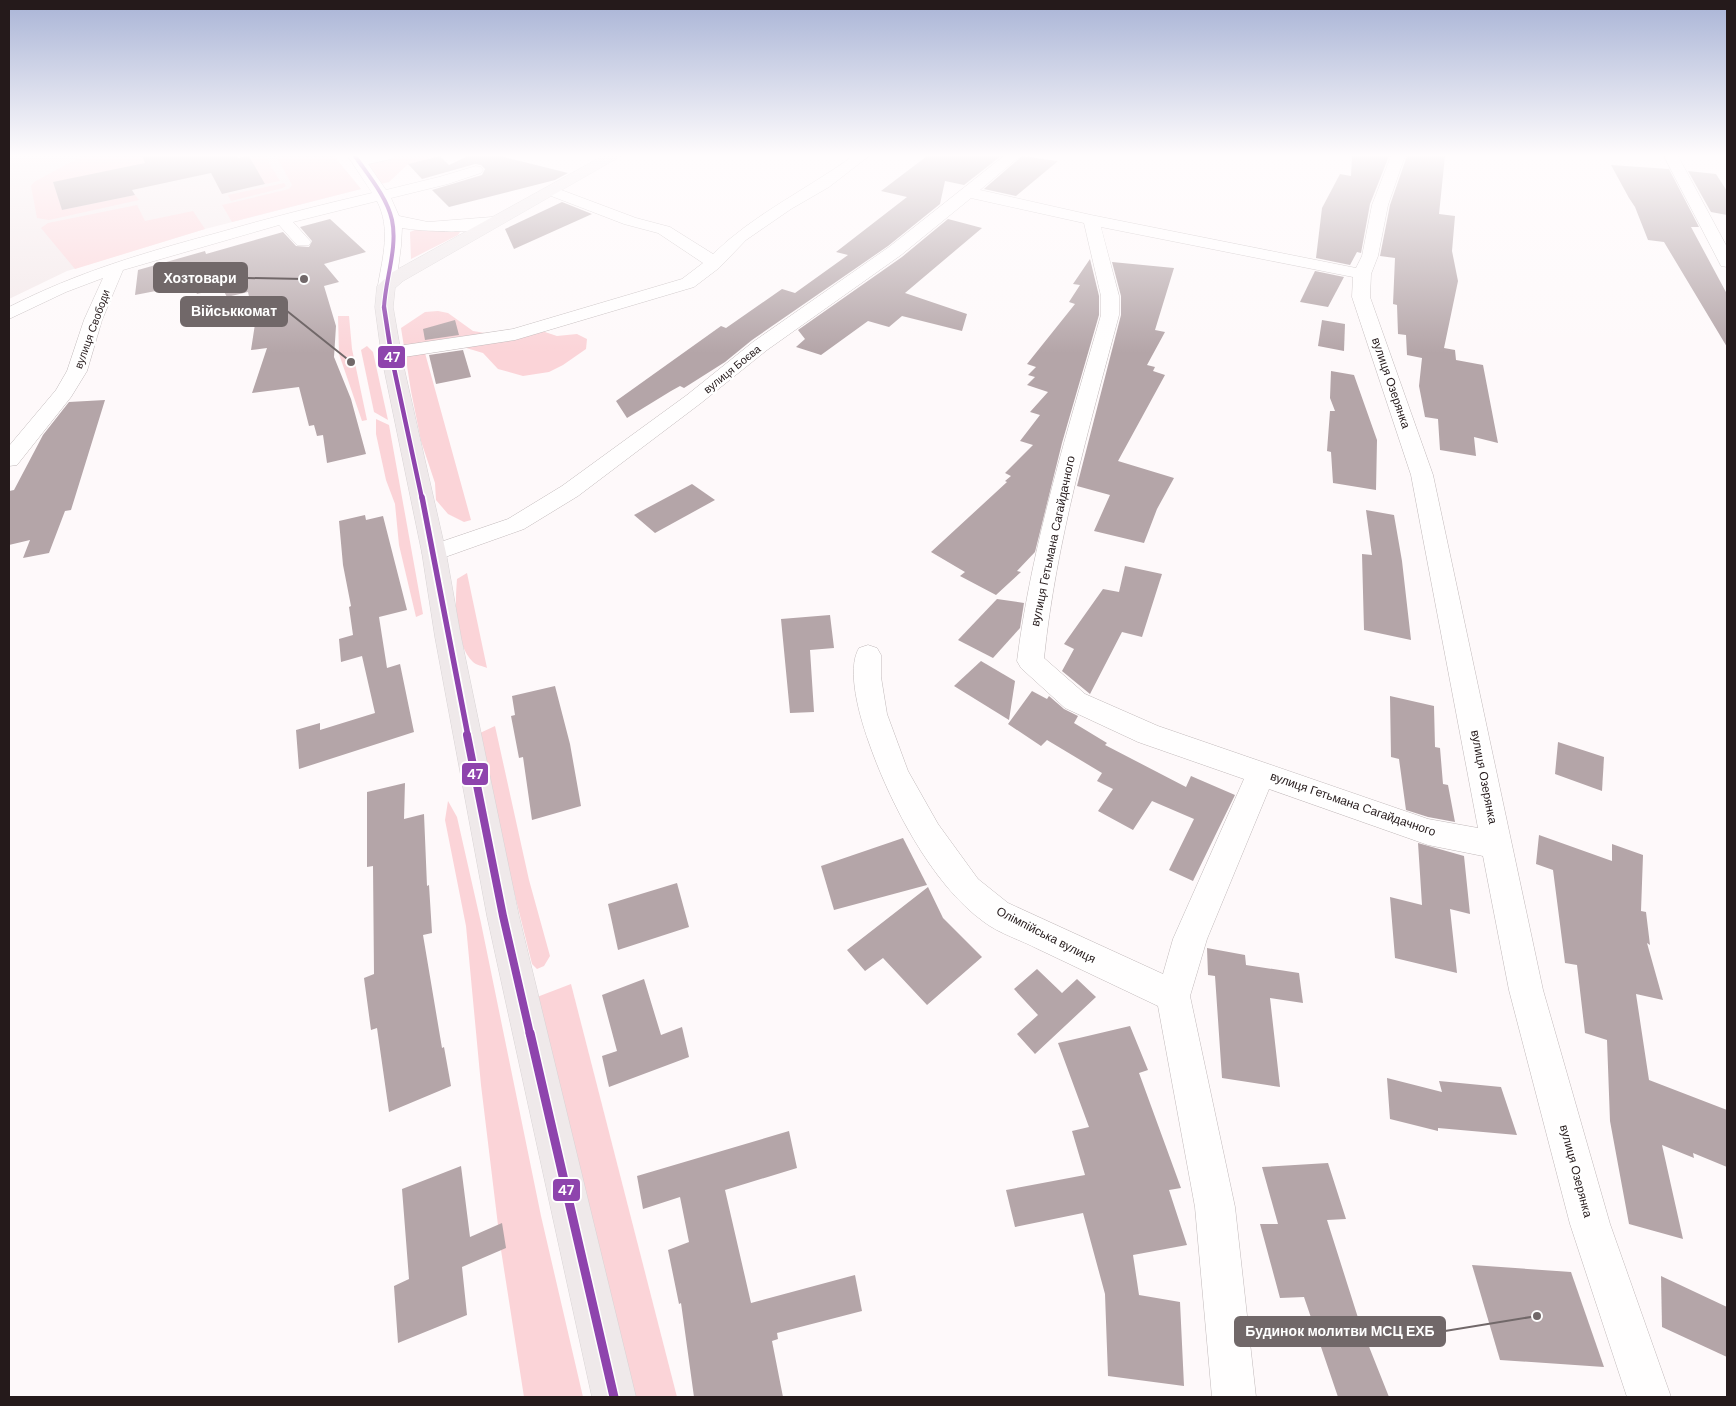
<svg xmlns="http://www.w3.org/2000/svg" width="1736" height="1406" font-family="'DM Sans',sans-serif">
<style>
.built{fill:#f3e8e9}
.green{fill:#fbd4d8}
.building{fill:#b4a5a8}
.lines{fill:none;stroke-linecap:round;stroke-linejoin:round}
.minor-casing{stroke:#c1b9ba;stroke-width:1}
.major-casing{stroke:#d8d3d4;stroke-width:1}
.minor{fill:#fffefe;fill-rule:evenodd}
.major{fill:#efe9ea;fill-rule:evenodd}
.bus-1-far4-casing{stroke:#fff;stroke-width:6}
.bus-1-far3-casing{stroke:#fff;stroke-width:7}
.bus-1-far2-casing{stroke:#fff;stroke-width:9}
.bus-1-far1-casing{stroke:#fff;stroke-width:11}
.bus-1-casing{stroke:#fff;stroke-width:12}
.bus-1-far4{stroke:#8e44ad;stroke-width:4}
.bus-1-far3{stroke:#8e44ad;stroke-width:4.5}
.bus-1-far2{stroke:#8e44ad;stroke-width:5.5}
.bus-1-far1{stroke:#8e44ad;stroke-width:8}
.bus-1{stroke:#8e44ad;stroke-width:9}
.labels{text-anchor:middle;stroke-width:5;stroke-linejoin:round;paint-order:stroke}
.far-street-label{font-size:11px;fill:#251a1b;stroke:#fff}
.street-label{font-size:12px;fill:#251a1b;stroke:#fff}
.leader{fill:none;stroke:#716869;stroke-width:2}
.callout-dot{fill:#716869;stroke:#fff;stroke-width:2}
.callout{fill:#716869;stroke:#716869;stroke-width:2}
.callout-label{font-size:14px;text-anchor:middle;font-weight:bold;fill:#fff}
.line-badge{stroke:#fff;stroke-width:2}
.badge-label{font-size:14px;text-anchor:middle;font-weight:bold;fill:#fff}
</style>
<rect width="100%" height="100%" fill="#fef9fa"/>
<path class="built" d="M9,156H334L361,189L205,229L67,271L9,299Z"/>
<g class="green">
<path d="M82,156H142L173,167L53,182L62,210L135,195L139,200L49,220L37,218L31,186L34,182Z"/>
<path d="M248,156H265L280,181L265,184Z"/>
<path d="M276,156H334L361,189L232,222L222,205L289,189L292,185Z"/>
<path d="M397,156L436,157L408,164L389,182L381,184L365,162Z"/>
<path d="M284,183L286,186L283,188L231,201L228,195Z"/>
<path d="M137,205L145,221L193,211L205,229L75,269L41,228L48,223Z"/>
<path d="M417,229L457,230L460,232L458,235L411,259L410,232Z"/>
<path d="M438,311L448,313L473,331L485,333L539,330L557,336L577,334L587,339L586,349L563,365L549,372L523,376L498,369L483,353L463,347L425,353L471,520L464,522L448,514L436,500L435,483L421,441L411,391L401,328L425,312Z"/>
<path d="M338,316H349L352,349L367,420L362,421L339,354Z"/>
<path d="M367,346L373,352L388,420L374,412L361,350Z"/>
<path d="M376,419L389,425L423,614L416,617L399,545L395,504L386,480L376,434Z"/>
<path d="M467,573L487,668C483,666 476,665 473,662C454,643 455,603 457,579Z"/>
<path d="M495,726L529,880L550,956L544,966L537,969L532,964L495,815L480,733Z"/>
<path d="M448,801L457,817L481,923L541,1216L583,1397H524L501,1250L481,1085L466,926L445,820Z"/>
<path d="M571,984L677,1397H628L537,997Z"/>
</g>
<g class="building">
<path d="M142,156H237L238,158L249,156L265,184L222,194L211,173L132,190L135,195L62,210L53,182L145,163Z"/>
<path d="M440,156L449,165L468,156H500L568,173L555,180L449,207L432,190L482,175L485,169L481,165L475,164L422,179L408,164Z"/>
<path d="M927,156H1001L964,185L945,181L940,204L888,246L752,340L725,362L684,388L680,386L671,391L627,418L616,401L721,326L726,328L782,289L795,293L848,255L836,252L907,197L881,191Z"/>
<path d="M1022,156L1058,161L1016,196L984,189Z"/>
<path d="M1352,156H1389L1370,204L1361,253L1357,252L1350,265L1316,258L1322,208L1340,174L1351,176Z"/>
<path d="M1407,156H1445L1439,214L1455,216L1452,251L1458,281L1444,348L1455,350L1456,360L1483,365L1498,443L1474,437L1476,456L1440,450L1438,419L1425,417L1419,386L1422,358L1407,355L1406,335L1398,334L1397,305L1393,304L1395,258L1380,256L1390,205Z"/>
<path d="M1611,165L1669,169L1699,227H1691L1727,294V347L1664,242L1648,240L1635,207L1629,198Z"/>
<path d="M1688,171L1716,174L1727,191V215L1711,212Z"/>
<path d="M562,202L592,214L514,249L505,229Z"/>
<path d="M330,219L366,252L324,264L339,282L324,286L336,326L334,357L351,399L366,454L327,463L323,435L317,436L314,425L309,426L299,387L252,393L267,348L251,350L255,324L248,292L227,297L222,288L197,294L192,284L135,295L138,270L205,251L206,254L283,232L296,246L309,247L312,241L300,227Z"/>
<path d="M948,219L982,228L905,293L967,314L962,331L902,316L889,327L868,321L821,355L796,347L805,339L798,330L902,257Z"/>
<path d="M1090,259L1099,296V315L1062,443L1035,552L1017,571L1021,572L996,595L960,576L965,572L931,552L1007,482L1005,481L1011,476L1005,473L1033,445L1020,441L1040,415L1030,412L1048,392L1027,385L1035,377L1028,375L1036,367L1027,364L1075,304L1069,302L1080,285L1073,284Z"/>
<path d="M1112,262L1174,268L1155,330L1165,332L1147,365L1155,367L1153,371L1165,375L1118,461L1174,478L1157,509L1144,543L1094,531L1110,495L1077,486L1121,315V296Z"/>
<path d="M1315,271L1344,277L1328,307L1300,302Z"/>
<path d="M455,320L459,335L425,340L423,329Z"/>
<path d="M1322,320L1345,324L1344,351L1318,346Z"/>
<path d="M463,350L471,377L436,384L429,355Z"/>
<path d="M1331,371L1354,375L1377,440L1376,490L1333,483L1331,452L1327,451L1330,411H1335L1330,398Z"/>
<path d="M105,400L71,510L65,511L49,553L23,558L30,540L9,545V491L14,490L43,435L69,402Z"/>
<path d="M692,484L715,500L655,533L634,515Z"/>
<path d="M1366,510L1394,515L1402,561L1411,640L1364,630L1362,554L1372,555Z"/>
<path d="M365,515L366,520L383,516L407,610L379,617L387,668L400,664L414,732L299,769L296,730L320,723V730L375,713L362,656L341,662L339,639L353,635L349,607L351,606L343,565L339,521Z"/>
<path d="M1125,566L1162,574L1142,637L1122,632L1090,694L1062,671L1074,649L1064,644L1103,589L1119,592Z"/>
<path d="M997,599L1024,603L1020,628L993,658L958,640Z"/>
<path d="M830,615L834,648L810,650L814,712L790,713L781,619Z"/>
<path d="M981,661L1015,681L1009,720L954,686Z"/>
<path d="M555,686L570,744L581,806L532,820L523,757L519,758L511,716L515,715L512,696Z"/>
<path d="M1032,691L1047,699L1049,696L1064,709L1078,716L1074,723L1107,743L1105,745L1186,787L1191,776L1235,795L1193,881L1169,870L1194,819L1152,801L1133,830L1098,811L1113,789L1097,781L1102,773L1047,740L1041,746L1008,724Z"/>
<path d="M1390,696L1434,706L1435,747L1440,748L1443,784L1448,785L1455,822L1428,817L1406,810L1399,759L1391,757Z"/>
<path d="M1558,742L1604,757L1602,791L1555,774Z"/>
<path d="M405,783L404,819L424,814L427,886L429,885L432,933L423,935L442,1048L444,1047L451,1086L389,1112L377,1028L371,1030L364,978L374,974L373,866L367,867V792Z"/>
<path d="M1539,835L1612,861V844L1643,855L1641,911L1646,912L1650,945L1647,943L1663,1000L1636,994L1649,1080L1727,1110V1167L1693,1153L1694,1158L1662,1145L1683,1239L1629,1224L1610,1121L1607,1040L1585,1033L1577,965L1565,963L1553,870L1536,864Z"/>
<path d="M903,838L927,885L834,910L821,866Z"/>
<path d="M1418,843L1464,856L1470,914L1450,909L1457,973L1395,958L1390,897L1422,905Z"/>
<path d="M677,883L689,927L618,950L608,904Z"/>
<path d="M928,887L943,918L982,957L927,1005L883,958L865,971L847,950Z"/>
<path d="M1207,948L1245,955L1246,965L1299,973L1303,1003L1270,998L1280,1087L1222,1078L1215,976L1208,975Z"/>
<path d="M1037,969L1062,993L1077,979L1096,997L1035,1054L1017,1034L1038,1015L1014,989Z"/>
<path d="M644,979L661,1035L682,1027L689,1057L609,1087L602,1056L617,1051L602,995Z"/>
<path d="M1130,1026L1148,1070L1139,1073L1181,1188L1169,1190L1187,1245L1133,1255L1139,1295L1180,1302L1184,1386L1108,1376L1105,1294L1083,1213L1015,1227L1006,1190L1085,1175L1072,1131L1089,1127L1058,1043Z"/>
<path d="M1387,1078L1442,1092L1439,1081L1501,1087L1517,1135L1438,1128V1131L1390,1119Z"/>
<path d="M789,1131L797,1168L725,1190L751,1303L855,1275L862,1311L777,1333L778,1339L772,1341L783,1397H694L681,1303L679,1304L668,1250L689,1242L680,1197L643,1209L637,1176Z"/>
<path d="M1328,1163L1346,1219L1327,1220L1360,1324L1389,1397H1338L1304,1297L1280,1298L1260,1224H1278L1262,1167Z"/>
<path d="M461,1166L470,1237L502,1223L506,1248L462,1267L467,1315L398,1343L394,1286L409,1279L402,1189Z"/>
<path d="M1472,1265L1571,1272L1604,1367L1500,1360Z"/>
<path d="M1661,1276L1727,1307V1357L1662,1327Z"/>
</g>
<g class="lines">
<g class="minor-casing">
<g id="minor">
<path d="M348,156H393L391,159L368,164L386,190L439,177L476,166L481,167L483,170L481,173L448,184L391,198L399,216L428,222L492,217L500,222C491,236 418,231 402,228L401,246L396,285L393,289H381L378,285C383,256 391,228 377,201L293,222L311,242L309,245H297L279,225L123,270L102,320L87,371L71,397L17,465L9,466V446L56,390L67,371L84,320L103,278L66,292L9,319V307C78,272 143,253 217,233C269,218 320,205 372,193Z"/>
<path d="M853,156H869L829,187L791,209L746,240L719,268L694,287L515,340L391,359L384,357L381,353L384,349L391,347L513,329L682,279L703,263L658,233L624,224L546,194L543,191L546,188H556L636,218L670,227L713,254C754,214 806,190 853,156Z"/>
<path d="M1004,156H1020L980,190L1091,215L1356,268L1362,256L1372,205L1391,156H1405L1388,205L1378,256L1371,274L1370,297L1433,475L1543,990L1610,1224L1671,1397H1627L1570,1224L1509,990L1483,856L1428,845L1269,789L1207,939L1190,996L1235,1207L1256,1397H1212L1195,1207L1158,1006C1118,987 1078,968 1038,949C1021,940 1000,934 984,922C931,884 889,801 868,740C860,717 846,670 859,648L868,645L877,648L881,655V677L887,714L908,771L938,824L978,879L1008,903L1163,974L1173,939L1244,779L1138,742L1065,708L1021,668L1017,661C1032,543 1068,429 1101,315V296L1084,223L971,198L901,255L767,350L701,403L578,496L524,529L434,561L426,559L422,553L426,547L508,519L562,486L687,395L753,342L889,247ZM1101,227L1353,277L1352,297L1411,475L1478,828L1428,819L1158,726L1085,694L1044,658C1056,542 1089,428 1119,315V296Z"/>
<path d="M1664,156H1678L1727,247V267L1721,266L1719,262Z"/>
</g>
</g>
<g class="major-casing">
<path id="major" d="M603,156H621L403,281L395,288L393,307L402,359L446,553L461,637L519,916L636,1397H592L487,916L435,637L422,553L382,359L375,307L377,286L391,273Z"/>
</g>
<use href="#minor" class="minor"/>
<use href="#major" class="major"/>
<g class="bus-1-far4-casing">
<path id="bus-1-far4" d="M355,156C368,175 387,197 392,220C398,248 385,280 384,308"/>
</g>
<g class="bus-1-far3-casing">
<path id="bus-1-far3" d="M384,307L392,359L422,499"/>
</g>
<g class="bus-1-far2-casing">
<path id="bus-1-far2" d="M422,497L468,736"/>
</g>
<g class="bus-1-far1-casing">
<path id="bus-1-far1" d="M467,735L503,916L530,1034"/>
</g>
<g class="bus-1-casing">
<path id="bus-1" d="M530,1033L614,1397"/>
</g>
<use href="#bus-1-far4" class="bus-1-far4"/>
<use href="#bus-1-far3" class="bus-1-far3"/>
<use href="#bus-1-far2" class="bus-1-far2"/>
<use href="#bus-1-far1" class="bus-1-far1"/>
<use href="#bus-1" class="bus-1"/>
</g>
<linearGradient id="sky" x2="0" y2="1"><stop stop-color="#a9b4d6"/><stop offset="0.44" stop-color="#fffcfd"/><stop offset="1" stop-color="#fffcfd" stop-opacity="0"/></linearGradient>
<rect width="1736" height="353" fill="url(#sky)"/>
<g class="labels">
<g class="far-street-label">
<text transform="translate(92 329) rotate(-70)" y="4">вулиця Свободи</text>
<text transform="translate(732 369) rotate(-39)" y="4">вулиця Боєва</text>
</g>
<g class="street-label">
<text transform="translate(1391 383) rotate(71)" y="4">вулиця Озерянка</text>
<text transform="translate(1053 541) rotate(-78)" y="4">вулиця Гетьмана Сагайдачного</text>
<text transform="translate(1484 777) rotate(79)" y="4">вулиця Озерянка</text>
<text transform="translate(1353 804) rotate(19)" y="4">вулиця Гетьмана Сагайдачного</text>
<text transform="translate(1046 935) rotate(27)" y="4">Олімпійська вулиця</text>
<text transform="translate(1576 1171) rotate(75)" y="4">вулиця Озерянка</text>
</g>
</g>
<path class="leader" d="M304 279L247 278M351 362L287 311M1537 1316L1445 1331"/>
<g class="callout-dot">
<circle cx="304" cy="279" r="5"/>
<circle cx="351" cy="362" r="5"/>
<circle cx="1537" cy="1316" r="5"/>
</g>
<g class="callout">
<rect x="154" y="263" width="93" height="29" rx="5"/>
<rect x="181" y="297" width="106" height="29" rx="5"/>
<rect x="1235" y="1317" width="210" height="29" rx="5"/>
</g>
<g class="callout-label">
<text x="200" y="283">Хозтовари</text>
<text x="234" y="316">Військкомат</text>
<text x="1340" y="1336">Будинок молитви МСЦ ЕХБ</text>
</g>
<g class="line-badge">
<rect x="377" y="345" width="29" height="24" rx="5" fill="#8e44ad"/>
<rect x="461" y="762" width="28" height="24" rx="5" fill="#8e44ad"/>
<rect x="552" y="1178" width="29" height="24" rx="5" fill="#8e44ad"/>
</g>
<g class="badge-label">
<text x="392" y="362">47</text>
<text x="475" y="779">47</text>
<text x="566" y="1195">47</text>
</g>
<rect width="1736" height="1406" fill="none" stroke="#251a1b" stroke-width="20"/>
</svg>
